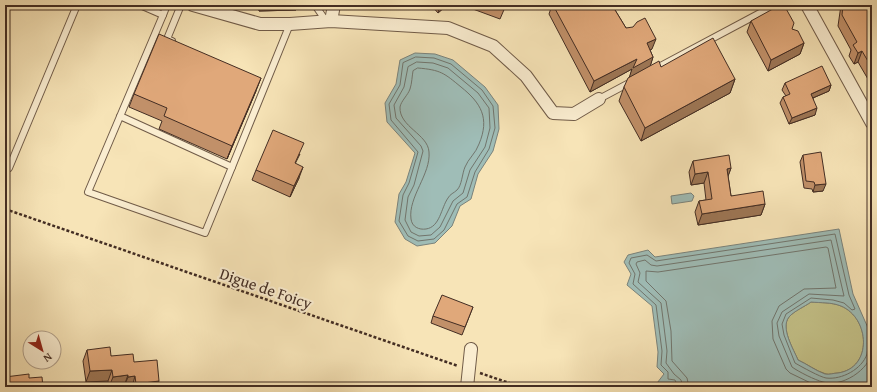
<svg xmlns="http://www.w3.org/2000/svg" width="877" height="392" font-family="'Gentium Book Plus',serif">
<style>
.green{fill:#c4c289;stroke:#847856}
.water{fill:#9fbdb7;stroke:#7a837c;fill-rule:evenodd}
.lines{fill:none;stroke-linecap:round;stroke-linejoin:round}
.shore{stroke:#71756d;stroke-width:1}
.service-casing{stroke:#705b48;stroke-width:8}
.minor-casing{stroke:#705b48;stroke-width:14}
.path{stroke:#432d23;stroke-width:2.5;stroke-dasharray:3 2;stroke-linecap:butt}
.service{stroke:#faedd0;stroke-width:6}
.minor{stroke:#faedd0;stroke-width:12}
.wall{fill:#c19069;stroke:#432d23}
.shaded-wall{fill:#9d7655;stroke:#432d23}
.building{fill:#e0a87a;stroke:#432d23}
.labels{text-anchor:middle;stroke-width:4;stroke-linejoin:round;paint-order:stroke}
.street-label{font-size:16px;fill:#432d23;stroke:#faedd0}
</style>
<rect width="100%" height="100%" fill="#f7e4b7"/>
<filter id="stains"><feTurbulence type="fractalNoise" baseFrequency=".005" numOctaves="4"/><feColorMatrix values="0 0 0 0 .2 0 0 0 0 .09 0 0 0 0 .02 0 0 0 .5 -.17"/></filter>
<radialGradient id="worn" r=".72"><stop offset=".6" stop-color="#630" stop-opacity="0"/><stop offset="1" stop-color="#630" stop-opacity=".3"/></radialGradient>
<path class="green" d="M811,302C821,303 831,302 841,306C870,318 873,368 838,373C834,373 829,375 826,374C816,371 807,364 798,360C794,350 780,328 789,317C794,311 804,307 811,302Z"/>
<g class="water">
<path d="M415,53L435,54L453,60L485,87L498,105L499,129L493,151L478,174L471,199L460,206L452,226L435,243L417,246L405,239L395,222L399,194L406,182L415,153L387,122L385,103L396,84L400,60Z"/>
<path d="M691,193L694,196L692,201L672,204L671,196Z"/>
<path d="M839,229L853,294L872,337V387H675L671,383L668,387H654L664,374L657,367L658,352L652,306L627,285L631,274L624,262L628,255L648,250L655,257ZM811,302C821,303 831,302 841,306C870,318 873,368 838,373C834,373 829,375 825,374C816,371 807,364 798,360C794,350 780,328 789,317C794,311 804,307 811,302Z"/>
</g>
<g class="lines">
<g class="shore">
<path d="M416,57L434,58L451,64L482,90L493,106L495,128L489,149L475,172L467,197L457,204L444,230L434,239L418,241L408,236L399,221L403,195L409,183L418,152L391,120L389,104L400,85L403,63Z"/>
<path d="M417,62L433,63L448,68L478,93L489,108L490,128L485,147L470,170L463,193L453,201L440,227L431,235L419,236L411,232L405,220L408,197L414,185L423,151L421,146L396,118L394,105L404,87L408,67Z"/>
<path d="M418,68C441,70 444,73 461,87C481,103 490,118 479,144C476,153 468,159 465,167C462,174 462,185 457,190C454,193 450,194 448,198C441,208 440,227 426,229C419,230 412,227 411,219C408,197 431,174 429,152C428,134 399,127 400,107C401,101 408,95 410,89C412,83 412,76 413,71Z"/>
<path d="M678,387L675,380L668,379V372L661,365L662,351L656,305L633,284L635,274L629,263L631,258L647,255L656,261L835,234L849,295L855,309L852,310L844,303L833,300L811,298L786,314L782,324L784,335L795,363C802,367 820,377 826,378C842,380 862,369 867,354C868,349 868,343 868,339L872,337"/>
<path d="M683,387L681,380L674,374L666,363L667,351L661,303L638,282L640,273L636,264L637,262L645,260L651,265L657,266L831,240L844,296L809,294L782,312L777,323L779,336L792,367C799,372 815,380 823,382C841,388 870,370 872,351"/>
<path d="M689,387L687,378L672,361L671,331L666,301L646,281V271L658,272L826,247L828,248L836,288L804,289L779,306L772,321L773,339L786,369L790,373L819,387"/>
</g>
<g class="service-casing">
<g id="service">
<path d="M140,5L163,15"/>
<path d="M315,5L326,21"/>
<path d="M172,41L167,39L181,5"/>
<path d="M655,69L775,5"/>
<path d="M599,99L631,82"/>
<path d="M120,116L232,167L205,233L88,192L163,15L167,5"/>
<path d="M232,167L290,24"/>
<path d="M9,168L77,5"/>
</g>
</g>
<g class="minor-casing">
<g id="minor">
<path d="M193,5L260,24H290L331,21L448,28L493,46L526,76L553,113L574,114L599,99"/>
<path d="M807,5L872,123"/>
<path d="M331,21L334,5"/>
<path d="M467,387L471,349"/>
</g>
</g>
<g class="path">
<path d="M5,209L458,366"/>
<path d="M480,373L521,387"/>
</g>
<use href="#service" class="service"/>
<use href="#minor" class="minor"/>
</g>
<g class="wall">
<path d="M259,5H298L296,10L259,11Z"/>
<path d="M431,5H447L438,13Z"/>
<path d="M462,5H506L500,19Z"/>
<path d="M552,5H612L626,28L652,49L650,50L653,57L650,66L661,67L735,79L730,93L641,141L619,101L624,87L630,77L632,69L590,92L549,14Z"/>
<path d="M841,5H872V86L858,62L854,64L849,56L851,50L838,26Z"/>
<path d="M751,21L792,29L804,43L800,54L768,71L747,32Z"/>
<path d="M785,83L831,85L829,91L813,98L815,115L789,124L780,103L783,97L786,96L782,90Z"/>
<path d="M256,91L227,159L159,129L162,121L129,107L134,94Z"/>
<path d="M300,154L295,164L299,178L290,197L252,180L256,170Z"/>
<path d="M803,155L823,191L813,192L812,189L804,188L800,162Z"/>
<path d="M693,161L731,168L728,176L731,196L765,204L761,215L698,225L695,212L699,201L706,200L704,183L691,185L689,172Z"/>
<path d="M473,307L462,335L431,323L433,316Z"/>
<path d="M87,350L134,362L157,387H124V386L109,387L108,381L86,382L83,361Z"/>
</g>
<g class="shaded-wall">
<path d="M261,5H298L296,10L259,11Z"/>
<path d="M440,5H447L438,13Z"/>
<path d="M656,39L652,49L643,54L647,43Z"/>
<path d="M804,43L800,54L768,71L771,60Z"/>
<path d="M862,51L858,62L854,64L858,53Z"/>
<path d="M653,57L650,67L629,78L632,69L590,92L594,81L637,59Z"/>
<path d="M261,78L256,91L227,159L232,146Z"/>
<path d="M735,79L730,93L641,141L645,128Z"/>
<path d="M831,85L829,91L808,100L811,94Z"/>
<path d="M817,108L815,115L789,124L792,118Z"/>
<path d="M303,167L299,178L290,197L294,186Z"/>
<path d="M731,168L727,179V169Z"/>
<path d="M708,172L704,183L691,185L695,174Z"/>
<path d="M826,184L823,191L813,192L815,185Z"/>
<path d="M765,204L761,215L698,225L702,214Z"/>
<path d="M112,370L108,381L86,382L90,371Z"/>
<path d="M128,375L124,386L109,387L113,377Z"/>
<path d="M135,376L132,387H124L128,377Z"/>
<path d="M159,381L157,387H135L136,384Z"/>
</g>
<g class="building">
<path d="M492,5H505L503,9Z"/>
<path d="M553,5H612L626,28L633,27L637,22L645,18L656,39L647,43L653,57L633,68L637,59L594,81Z"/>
<path d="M780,5H784L794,23L792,29L798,31L804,43L771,60L751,21Z"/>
<path d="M843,5H872V68L862,51L858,53L853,45L857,42L842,15Z"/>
<path d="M159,34L261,78L232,146L164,116L167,108L134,94Z"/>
<path d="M713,38L735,79L645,128L624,87L628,78L659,61L661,67Z"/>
<path d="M822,66L831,85L811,94L817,108L792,118L783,97L790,94L785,83Z"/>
<path d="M273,130L304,143L295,163L303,167L294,186L256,170Z"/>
<path d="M821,152L826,184L815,185L814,182L806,181L803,155Z"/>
<path d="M729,155L731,168L727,169L731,196L763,191L765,204L702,214L699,201L712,199L708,172L695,174L693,161Z"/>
<path d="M442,295L473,307L465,327L433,316Z"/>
<path d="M110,347L111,356L133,354L134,362L157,360L159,381L136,384L135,376L128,377V375L113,377L112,370L90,371L87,350Z"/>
<path d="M29,374V378L42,377L43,387H5V377Z"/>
<path d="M78,385V387H60V386Z"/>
</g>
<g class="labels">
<g class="street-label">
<text transform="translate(266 288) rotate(19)" y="6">Digue de Foicy</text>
</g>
</g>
<rect width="877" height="392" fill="none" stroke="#f7e4b7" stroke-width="20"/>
<rect x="6" y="6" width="865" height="380" fill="none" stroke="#432d23" stroke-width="2"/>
<rect x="10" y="10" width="857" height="372" fill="none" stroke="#432d23"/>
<g transform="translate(42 350) rotate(143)"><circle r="19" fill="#faedd0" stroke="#b1a08b"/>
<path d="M0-3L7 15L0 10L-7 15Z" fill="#8f2418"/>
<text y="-6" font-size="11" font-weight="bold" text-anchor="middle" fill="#432d23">N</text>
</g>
<rect width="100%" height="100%" filter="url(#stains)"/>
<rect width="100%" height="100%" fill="url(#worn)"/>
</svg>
